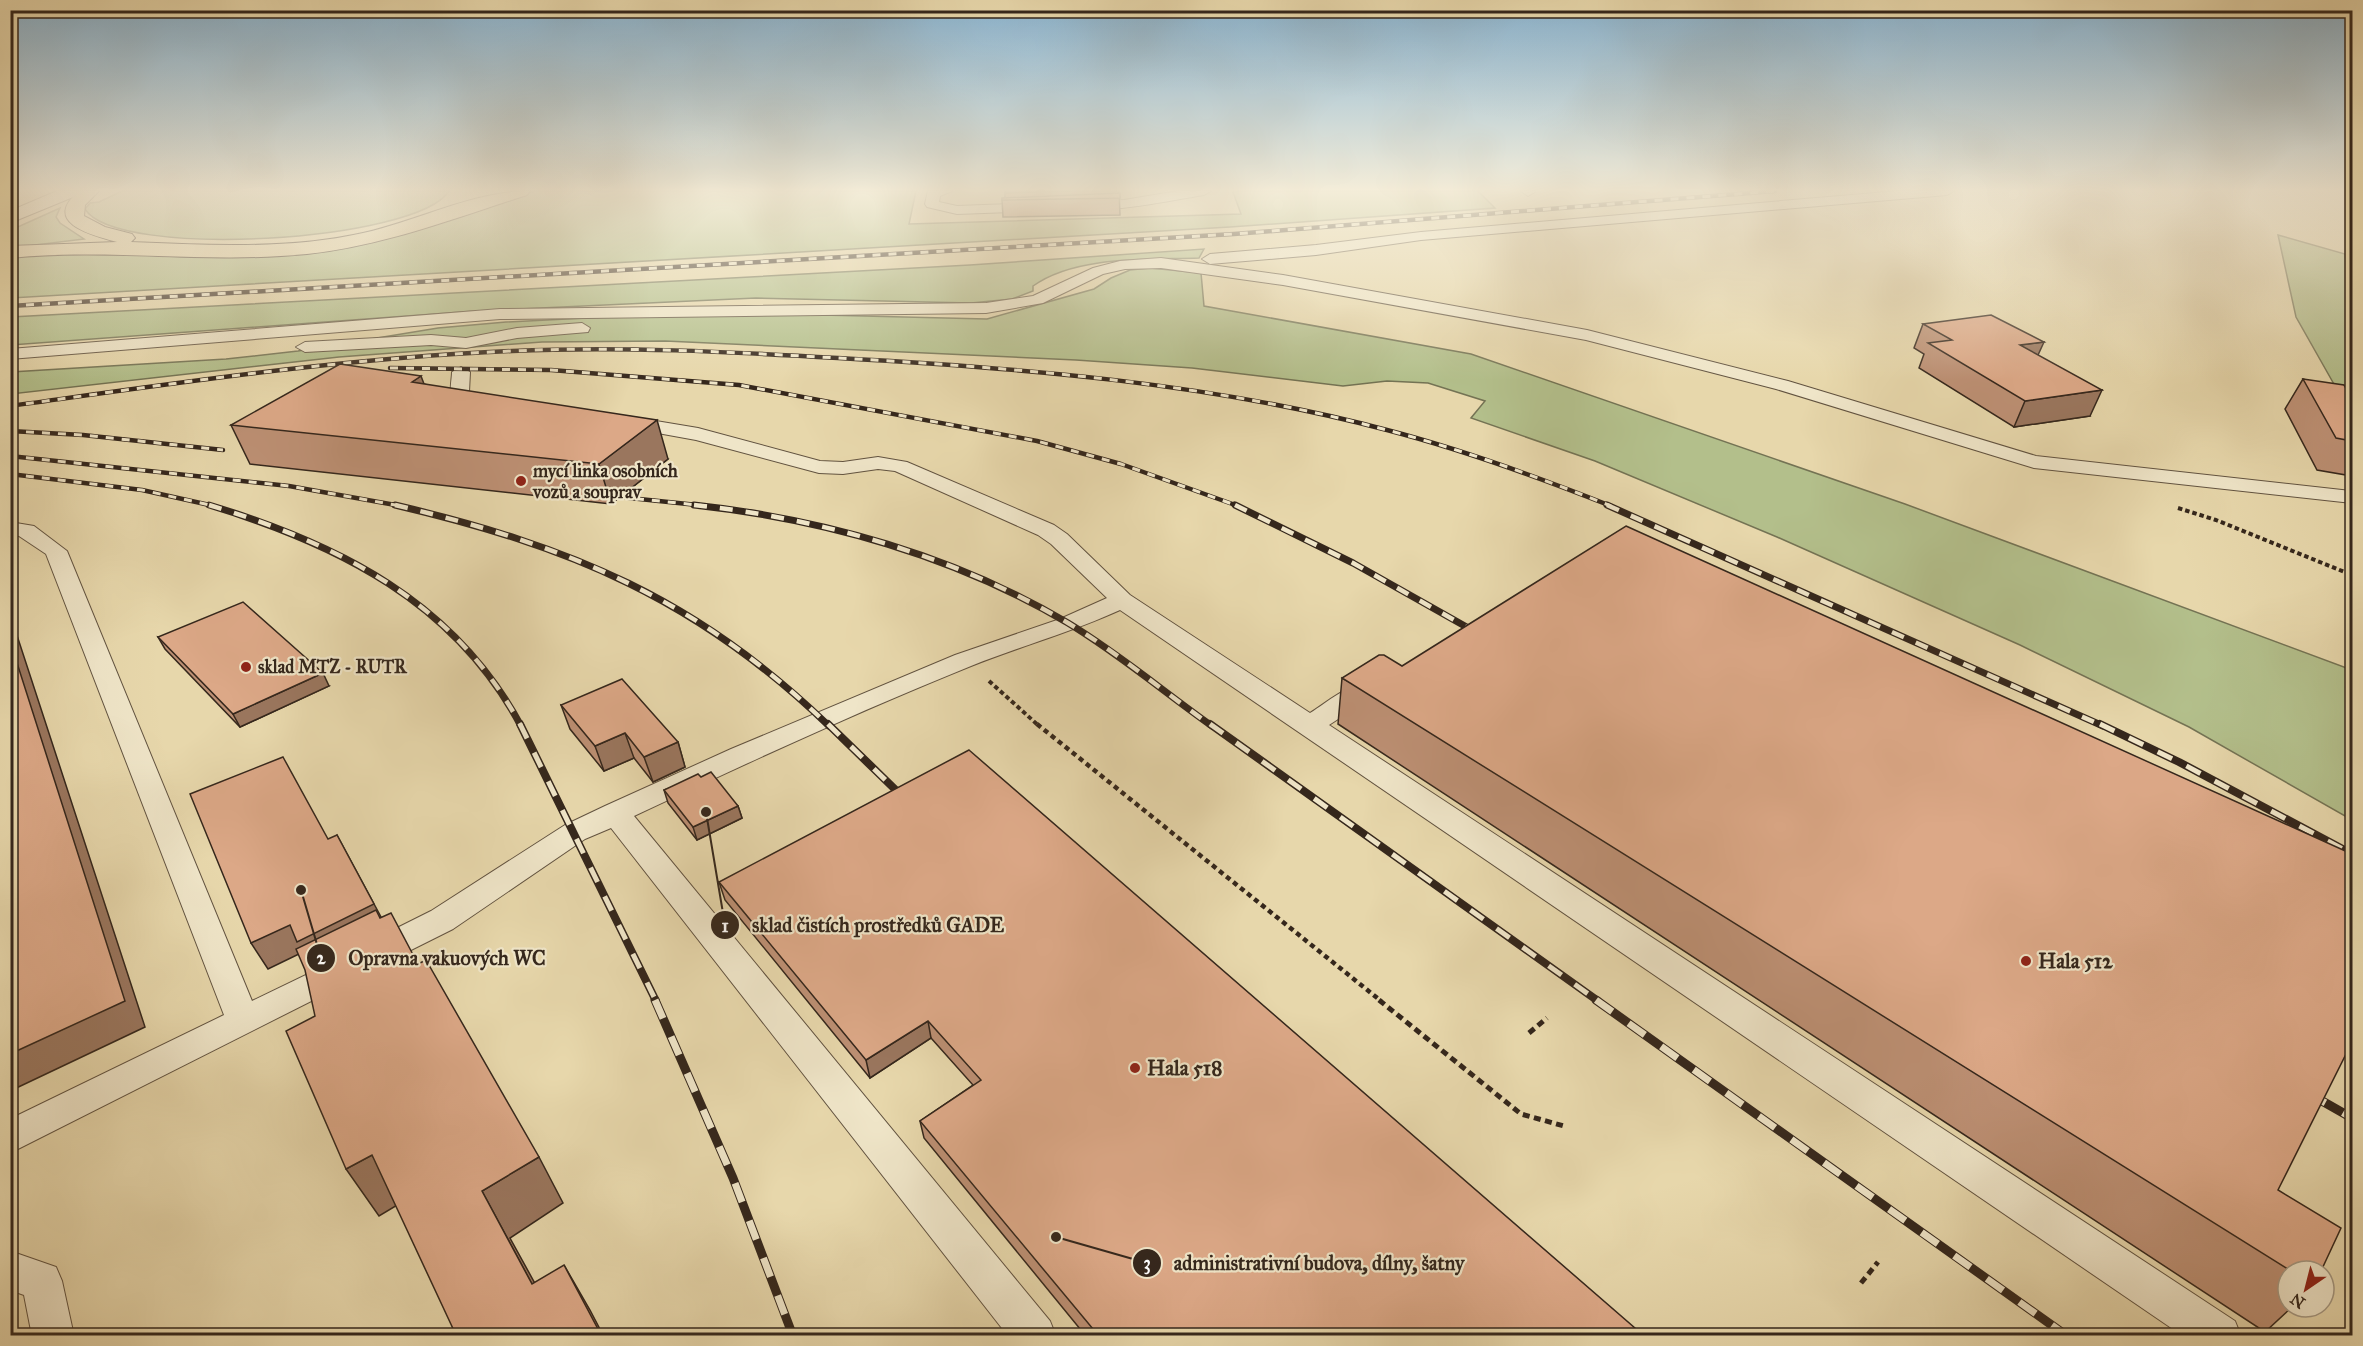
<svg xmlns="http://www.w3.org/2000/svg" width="2363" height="1346" font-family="'IM FELL Great Primer',serif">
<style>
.green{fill:#b3bf8b;stroke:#747354;stroke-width:1.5}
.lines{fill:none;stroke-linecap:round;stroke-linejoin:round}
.lane-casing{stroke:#625340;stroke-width:2}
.secondary-casing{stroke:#35271c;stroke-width:2}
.highway-casing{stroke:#35271c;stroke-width:2}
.path-far2{stroke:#35271c;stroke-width:4;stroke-dasharray:4.5 3;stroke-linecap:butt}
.path-far1{stroke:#35271c;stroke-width:4.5;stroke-dasharray:5 4;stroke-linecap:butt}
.path{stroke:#35271c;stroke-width:5;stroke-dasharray:7 4.5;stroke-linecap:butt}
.lane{fill:#efe5c8;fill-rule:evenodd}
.secondary{fill:#efe5c8;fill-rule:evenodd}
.highway{fill:#e7d7ab;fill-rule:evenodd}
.rail-far3-casing{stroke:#35271c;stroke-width:4.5}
.rail-far2-casing{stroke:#35271c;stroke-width:7}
.rail-far1-casing{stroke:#35271c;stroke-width:8}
.rail-casing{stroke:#35271c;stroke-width:9}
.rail-far3{stroke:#efe5c8;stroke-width:3;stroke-dasharray:8;stroke-linecap:butt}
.rail-far2{stroke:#efe5c8;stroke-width:4.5;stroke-dasharray:13;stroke-linecap:butt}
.rail-far1{stroke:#efe5c8;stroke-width:5;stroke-dasharray:16;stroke-linecap:butt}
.rail{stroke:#efe5c8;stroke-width:7;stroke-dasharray:20;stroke-linecap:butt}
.wall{fill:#bd9074;stroke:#35271c;stroke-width:1.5}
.shaded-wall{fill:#9a765e;stroke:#35271c;stroke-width:1.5}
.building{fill:#dca887;stroke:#35271c;stroke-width:1.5}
.poi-dot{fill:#8f2418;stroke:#efe5c8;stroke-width:2}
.labels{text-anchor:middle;stroke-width:4.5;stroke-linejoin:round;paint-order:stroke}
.poi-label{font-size:18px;font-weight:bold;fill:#35271c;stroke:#efe5c8;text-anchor:start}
.near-poi-label{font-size:21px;font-weight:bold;fill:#35271c;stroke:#efe5c8;text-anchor:start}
.leader{fill:none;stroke:#35271c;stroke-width:2}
.callout-dot{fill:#35271c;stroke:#efe5c8;stroke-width:2}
.mark-label{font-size:18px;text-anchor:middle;font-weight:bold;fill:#fff}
.callout-label{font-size:20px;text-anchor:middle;font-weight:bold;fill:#35271c;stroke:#efe5c8;stroke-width:4.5;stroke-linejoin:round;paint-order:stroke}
</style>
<rect width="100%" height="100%" fill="#e7d7ab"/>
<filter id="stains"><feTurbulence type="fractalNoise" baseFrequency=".00333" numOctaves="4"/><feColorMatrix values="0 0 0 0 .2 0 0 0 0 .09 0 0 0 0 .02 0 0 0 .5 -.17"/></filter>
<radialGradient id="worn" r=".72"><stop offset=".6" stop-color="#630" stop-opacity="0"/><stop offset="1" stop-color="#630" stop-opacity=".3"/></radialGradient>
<g class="green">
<path d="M122,191H449C417,242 116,260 85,209L90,203L99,202Z"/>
<path d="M535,191H916L909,224L1241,214L1233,192L1240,191H1478L1495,208L1230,227L11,298V257L51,253L245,255L424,227Z"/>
<path d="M60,208L56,217L60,223L84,239L11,248V230Z"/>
<path d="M2278,235L2345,254L2352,311V416L2296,317Z"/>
<path d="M1204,249L1199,258C1149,260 1076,255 1033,286V291L1012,299L971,303L756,298L475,311L11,345V317L970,265Z"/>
<path d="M1150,268L1201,273L1204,306L1471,354L1905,504L2352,670V820L2189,727L2020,645L1777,537L1595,461L1471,418L1485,401L1428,383L1387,381L1343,386L1192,368L1076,360L665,341L542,342L339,357L11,394V372L226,359L298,351L438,328L506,322L606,317L780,314L987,319L1094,289L1111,278L1130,270Z"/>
</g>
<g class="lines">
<g class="lane-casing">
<g id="lane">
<path d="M928,191H952L940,196L939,202L957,206L1038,203L1045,207L1038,211L957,214L927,207L925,204Z"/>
<path d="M1178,191H1211L1204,195C1183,198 1091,218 1079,205L1086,201L1124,200Z"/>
<path d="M1521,191H1535V192L1528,196Z"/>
<path d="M1898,191H1954L1947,195L1421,240L1316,255L1210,264L1202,259L1210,254L1316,245L1421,232Z"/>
<path d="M1161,258L1283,275L1587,330L1788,381L2036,456L2351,491L2352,503L2034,468L1776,389L1586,340L1283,285L1161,268L1125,269L1103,274L1043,303L986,313L500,319L10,359V349L500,309L986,303L1033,296L1093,268L1120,261Z"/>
<path d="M582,323L590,328L588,332L517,338L466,348L431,345L305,352L296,347L305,342L431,335L466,338L517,328Z"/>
<path d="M461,367L470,372L469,392L493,400L495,404L493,408C482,411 459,407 452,396C449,391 452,379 452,372Z"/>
<path d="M626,416L698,428L820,461L843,462L878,457L907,462L1054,525L1067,534L1130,595L1310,713C1331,700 1353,678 1379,685L1383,691L1379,697L1369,699L1329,725L2235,1321L2241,1336H2183L1120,610C1072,632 1021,646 971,666C857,712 745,764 634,816L1050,1321L1056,1336H1008L611,828L585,839L453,929L385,963L374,967L363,963L358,954L363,945L431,911L565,825L605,806L731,749L955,655L1060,619L1107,598L1051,544L1038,535L895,471L878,469L843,474L819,473L696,440L619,426L616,422L619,418Z"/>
<path d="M10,522L34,526L67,551L252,1001L339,959L351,963L355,972L351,981L10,1153V1119L224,1015L46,554L19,536L10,535Z"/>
<path d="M10,1251L56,1267L62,1281L74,1336H32L24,1295L10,1290Z"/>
</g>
</g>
<g class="secondary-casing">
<path id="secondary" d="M57,191H81L78,195L10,223V211Z"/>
</g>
<g class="highway-casing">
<path id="highway" d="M79,191H99L85,205L84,216L105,227L132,234L135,238L131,242C208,245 287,250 363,233C418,221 473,191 530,191L527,195C455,218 383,246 307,254C208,264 109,248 10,258V246L117,242C92,235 41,223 79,191Z"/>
</g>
<g class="path-far2">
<path d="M2178,508L2216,520L2352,575"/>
<path d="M989,681L1039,726"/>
</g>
<path class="path-far1" d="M1037,724L1381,1001"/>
<g class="path">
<path d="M1379,1000L1521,1114L1564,1126"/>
<path d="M1529,1033L1547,1018"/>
<path d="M1861,1283L1878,1262"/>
</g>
<use href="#lane" class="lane"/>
<use href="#secondary" class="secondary"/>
<use href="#highway" class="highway"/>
<g class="rail-far3-casing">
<g id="rail-far3">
<path d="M10,306L1234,234L1775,191"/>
<path d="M390,368L551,370L739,385L1037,441L1121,464L1238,506"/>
<path d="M10,406C177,383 344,358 512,351C621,346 730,352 838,358C1022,368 1210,383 1387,430C1464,450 1538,477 1611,506"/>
<path d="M10,431L83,435L223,450"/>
<path d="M10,456L289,486L401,506"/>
<path d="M10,474L142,490L214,506"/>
<path d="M620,497L707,506"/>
</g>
</g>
<g class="rail-far2-casing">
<g id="rail-far2">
<path d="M209,505C338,544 455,602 521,726"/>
<path d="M395,505C570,546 698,599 829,726"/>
<path d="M694,505C824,519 955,556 1068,623C1118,653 1164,692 1212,726"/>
<path d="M1235,505L1353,563L1479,634"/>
<path d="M1607,505L2103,726"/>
</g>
</g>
<g class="rail-far1-casing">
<g id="rail-far1">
<path d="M520,724L656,1001"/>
<path d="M828,724L907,801"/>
<path d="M1210,724L1598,1001"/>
<path d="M2100,724L2179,762L2352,854"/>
</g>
</g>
<g class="rail-casing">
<g id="rail">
<path d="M655,1000L733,1178L793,1336"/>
<path d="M1596,1000L2067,1336"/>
<path d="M2308,1093L2352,1118"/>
</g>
</g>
<use href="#rail-far3" class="rail-far3"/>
<use href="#rail-far2" class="rail-far2"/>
<use href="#rail-far1" class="rail-far1"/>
<use href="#rail" class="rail"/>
</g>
<g class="wall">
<path d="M1005,191H1119L1120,215L1003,217L1002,200L1005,197Z"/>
<path d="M1923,324L2038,355L2090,416L2014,427L1919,368L1924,354L1914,348Z"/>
<path d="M2303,379L2352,398V476L2317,470L2285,409Z"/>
<path d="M424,384L668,459L611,504L250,464L231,425Z"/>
<path d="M158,637L329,686L240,727L165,649Z"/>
<path d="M1342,678L2278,1190L2321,1271H2288V1307H2292L2265,1332L1338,724Z"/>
<path d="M561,705L678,742L685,767L653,782L634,758L604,771L570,729Z"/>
<path d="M701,777L738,806L742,818L697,840L668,803L664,790Z"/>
<path d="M719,882L1643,1335H1085L924,1138L920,1121L973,1085L931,1038L870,1078L725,900Z"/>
</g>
<g class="shaded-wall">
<path d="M2044,342L2033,366L2020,345Z"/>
<path d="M421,376L435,413L412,382Z"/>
<path d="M2102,390L2090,416L2014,427L2025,401Z"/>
<path d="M657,420L668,459L611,504L599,464Z"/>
<path d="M10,614L145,1027L10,1091Z"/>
<path d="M323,673L329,686L240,727L233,714Z"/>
<path d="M625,733L634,758L604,771L595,746Z"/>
<path d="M678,742L685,767L653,782L644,757Z"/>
<path d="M738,806L742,818L697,840L693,827Z"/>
<path d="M337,835L388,930L303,952L268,969L251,943Z"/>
<path d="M928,1021L931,1038L870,1078L866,1060Z"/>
<path d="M372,1155L404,1201L379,1216L346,1169Z"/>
<path d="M539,1157L563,1203L510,1238L560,1329L532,1284L482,1191Z"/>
<path d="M564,1265L590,1310L603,1335H592Z"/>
</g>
<g class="building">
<path d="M1005,191H1071L1005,193Z"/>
<path d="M1120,193V198L1002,200V198Z"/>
<path d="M1991,315L2044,342L2020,345L2102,390L2025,401L1928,343L1952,340L1923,324Z"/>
<path d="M340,364L421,376L412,382L657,420L599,464L231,425Z"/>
<path d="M2303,379L2344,385L2352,398V441L2336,438Z"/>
<path d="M1626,526L2352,854V1042L2278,1190L2341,1228L2321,1271H2291L1342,678L1379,655H1384L1402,666Z"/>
<path d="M243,602L323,673L233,714L158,637Z"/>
<path d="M10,641L125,1001L10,1054Z"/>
<path d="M622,679L678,742L644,757L625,733L595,746L561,705Z"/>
<path d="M969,750L1643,1335H1098L920,1121L981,1080L928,1021L866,1060L719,882Z"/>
<path d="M283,757L328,839L337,835L374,904L297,942L290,925L251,943L190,794Z"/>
<path d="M711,772L738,806L693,827L664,790L698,774L701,777Z"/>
<path d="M376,910L380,918L391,913L418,964L426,960L539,1157L482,1191L532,1284L564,1265L599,1331L592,1335H456L372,1155L346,1169L286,1031L315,1016L305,970L296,949Z"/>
</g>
<linearGradient id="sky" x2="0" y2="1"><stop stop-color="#89b5d3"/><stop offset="0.5" stop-color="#f4edd9"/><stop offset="1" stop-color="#f4edd9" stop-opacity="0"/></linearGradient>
<rect width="2363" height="380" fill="url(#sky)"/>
<g class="poi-dot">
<circle cx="521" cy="481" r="6"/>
<circle cx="246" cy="667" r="6"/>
<circle cx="2026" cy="961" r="6"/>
<circle cx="1135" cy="1068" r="6"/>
</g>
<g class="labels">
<g class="poi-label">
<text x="533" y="477">mycí linka osobních<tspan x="533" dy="21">vozů a souprav</tspan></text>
<text x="258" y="673">sklad MTZ - RUTR</text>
</g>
<g class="near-poi-label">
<text x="2038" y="968">Hala 512</text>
<text x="1147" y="1075">Hala 518</text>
</g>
</g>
<path class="leader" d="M706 812L725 925M301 890L321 958M1056 1237L1147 1263"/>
<g class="callout-dot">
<circle cx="706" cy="812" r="6"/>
<circle cx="301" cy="890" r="6"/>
<circle cx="1056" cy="1237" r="6"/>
<circle cx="725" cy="925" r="15"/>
<circle cx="321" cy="958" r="15"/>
<circle cx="1147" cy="1263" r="15"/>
</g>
<g class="mark-label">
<text x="725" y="932">1</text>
<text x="321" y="964">2</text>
<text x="1147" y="1269">3</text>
</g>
<g class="callout-label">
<text x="878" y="932">sklad čistích prostředků GADE</text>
<text x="447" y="965">Opravna vakuových WC</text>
<text x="1319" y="1270">administrativní budova, dílny, šatny</text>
</g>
<rect width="2363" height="1346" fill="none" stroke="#e7d7ab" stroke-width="36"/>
<rect x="12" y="12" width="2339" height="1322" fill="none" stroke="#35271c" stroke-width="3"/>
<rect x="18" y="18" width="2327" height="1310" fill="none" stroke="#35271c" stroke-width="1.5"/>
<g transform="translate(2306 1289) rotate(215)"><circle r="28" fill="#efe5c8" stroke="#a59983" stroke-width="1.5"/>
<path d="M0-4.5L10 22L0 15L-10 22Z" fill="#8f2418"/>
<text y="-9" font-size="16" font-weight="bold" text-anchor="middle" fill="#35271c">N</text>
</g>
<rect width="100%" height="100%" filter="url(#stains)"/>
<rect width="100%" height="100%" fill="url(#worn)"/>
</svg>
